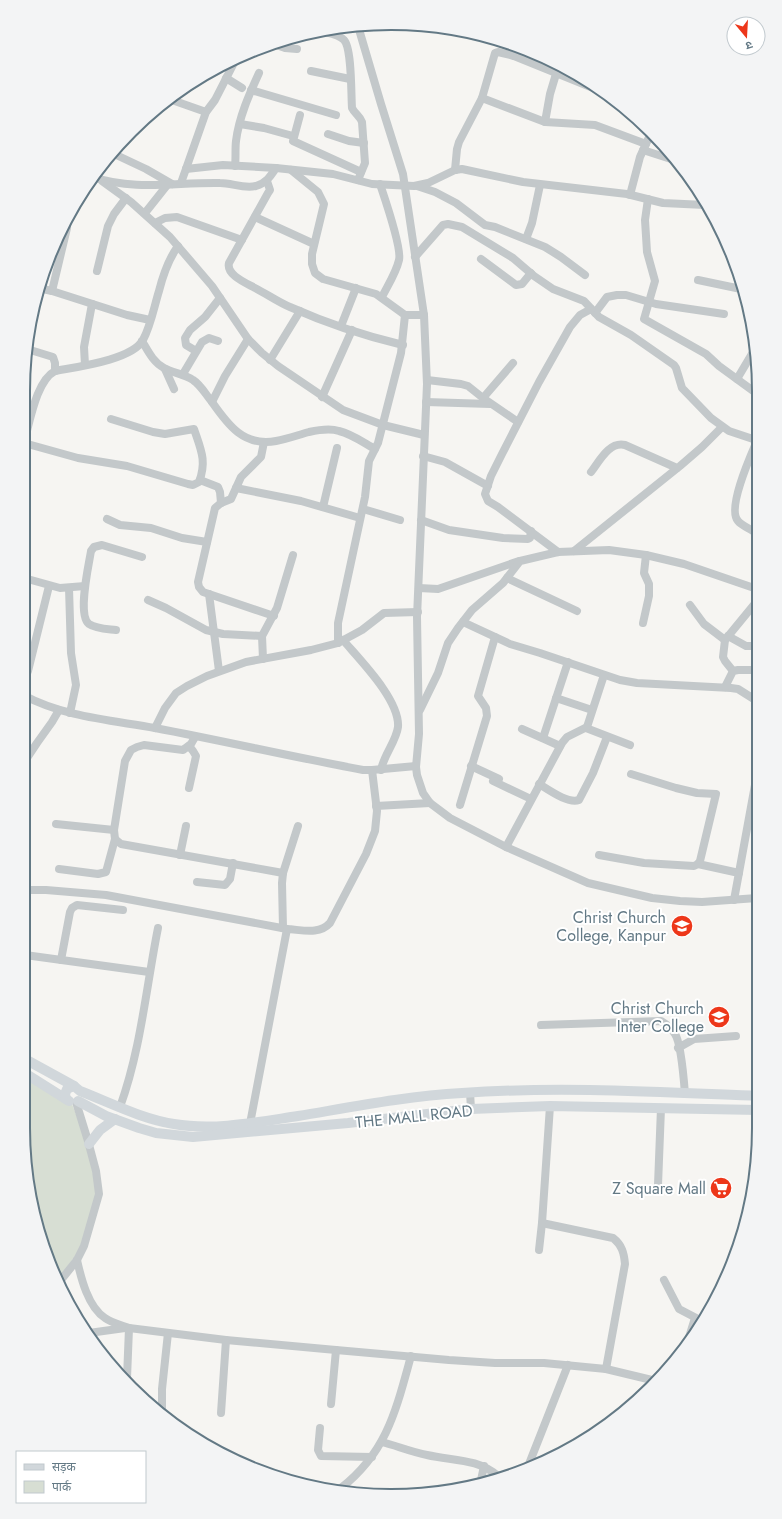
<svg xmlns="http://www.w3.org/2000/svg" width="782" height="1519" font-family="Jost,'Noto Sans Devanagari',sans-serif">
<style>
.green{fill:#d7ded3}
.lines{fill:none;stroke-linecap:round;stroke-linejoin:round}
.minor{stroke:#c3c8ca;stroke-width:8}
.major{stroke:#d1d7db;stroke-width:10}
.labels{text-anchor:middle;stroke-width:4;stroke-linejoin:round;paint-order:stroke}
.poi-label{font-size:16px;fill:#637985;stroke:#fff;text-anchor:end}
.street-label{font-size:16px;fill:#637985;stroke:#fff}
.rim{fill:none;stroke:#637985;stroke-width:2}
</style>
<rect width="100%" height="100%" fill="#f6f5f2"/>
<path class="green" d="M23,1070L72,1104L88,1145L97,1198L84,1244L59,1278L43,1246L23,1128Z"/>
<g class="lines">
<g class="minor">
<path d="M358,26L381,104L403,174L424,315L427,384L417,617L419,734L416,767L417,775L423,793L430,803L450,818L506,847L588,883L652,898L680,901L702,902L757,898"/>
<path d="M321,31C328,33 339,34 344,40C352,48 351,95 352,108C355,114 360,116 362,122L365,163L358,180"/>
<path d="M271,43L285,48L297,49"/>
<path d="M515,46L513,53L514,56L598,90"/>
<path d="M311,71L350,79"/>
<path d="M226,78L242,88"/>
<path d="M251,90L336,115"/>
<path d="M482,98L545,122L595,125L646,144"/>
<path d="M169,99L206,112"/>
<path d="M300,115L293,141L361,172"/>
<path d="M545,122L550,94L556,74"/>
<path d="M240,124L264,128L293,136"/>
<path d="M328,134L349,141L364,143"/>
<path d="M643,150L677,161"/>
<path d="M112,153L146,169L172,184"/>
<path d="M235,166C236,158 235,149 236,141C239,117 249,95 259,73"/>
<path d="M186,169L223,165L276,168"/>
<path d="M291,170L318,192L324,204L312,254V264L315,273L323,279L376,294L405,315H424"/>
<path d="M455,170L457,149L459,142L482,98L495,53L498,52L514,56"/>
<path d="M93,177C134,191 177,182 220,183C232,183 244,189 256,186C266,183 270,177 276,168L333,174L372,184L414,186L428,183L455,170L462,169L523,182L627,194L663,203L705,205"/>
<path d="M102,181L131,202L170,237L212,286L248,339L262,353L278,366L343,410L383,425L424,435"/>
<path d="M267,181L270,190L268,193L229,263C226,275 246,283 255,288C267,294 278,302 290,307C326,323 365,336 403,345"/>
<path d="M181,183L206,112L215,100L236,59"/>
<path d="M380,184C385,199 402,248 399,260C396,273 388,285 382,297"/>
<path d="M417,186L435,192L456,203L485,225L495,227L545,247L561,257L585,275"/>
<path d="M630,195L640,157L651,133"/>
<path d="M648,199L645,220L647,252L655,281L644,319L706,354L719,366L756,393"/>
<path d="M145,213L168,184"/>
<path d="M255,217L314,244"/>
<path d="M155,223L165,218L177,217L242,240"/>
<path d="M526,239L532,223L540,185"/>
<path d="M415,257L443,225L448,224L462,227L513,258L534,276L553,289L584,301L599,317L631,335L674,365L676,368L682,388L711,418L729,431L756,440"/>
<path d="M481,259L516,285L522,284L531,273"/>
<path d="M97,271L108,226L114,214L126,198"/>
<path d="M698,280L741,289"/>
<path d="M38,288L52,291L67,228"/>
<path d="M52,291L127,315L150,320"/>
<path d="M595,313L607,297L617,295H626L656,304L724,314"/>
<path d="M341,326L356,288"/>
<path d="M142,341C148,351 153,362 164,368C173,373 184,374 193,380C201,385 206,395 212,402L225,376L248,339"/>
<path d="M27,349L53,357L55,363V371"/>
<path d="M196,351L186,345L185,338L190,330L205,317L220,298"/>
<path d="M270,360L300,311"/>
<path d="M85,365L84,347L92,304"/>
<path d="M165,369L174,389"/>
<path d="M183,374L202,342L209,338L218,341"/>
<path d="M737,379L756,347"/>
<path d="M427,380L461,384L468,386L483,398L518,422"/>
<path d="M322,397L352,330"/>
<path d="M483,398L513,363"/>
<path d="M212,402C228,425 244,447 276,441C287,439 298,435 309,432C318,430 330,428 339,431C352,434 364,443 375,449"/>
<path d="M426,402L490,404"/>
<path d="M24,442C30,422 36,381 55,371C76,367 132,360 143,340C151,325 154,307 159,291C163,275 168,260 178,246"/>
<path d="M264,442L261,457L241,477L231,499L221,503L215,508L198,582L199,587L203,592L274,616"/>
<path d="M24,443L78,458L127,466L188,484L193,485L199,482C207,461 201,450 194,429L165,434L153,432L111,419"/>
<path d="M756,443C750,457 727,509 738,521C742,526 751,529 756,533"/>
<path d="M423,456L445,462L488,486"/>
<path d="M591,472C599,462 609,441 625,445L677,468"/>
<path d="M200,480L218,487L220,492L221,503"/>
<path d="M236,488L301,501L360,518"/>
<path d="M323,507L337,448"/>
<path d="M363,509L400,520"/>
<path d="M107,519L120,525L151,528L182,538L207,542"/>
<path d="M421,520L449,530L503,538L528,539L530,538L531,531"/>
<path d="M574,551L680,466L702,447L722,427"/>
<path d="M558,552L498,507L488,501L485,494L491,476L502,454L539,382L570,327L580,315L591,309"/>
<path d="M24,578L60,588L85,586"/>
<path d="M507,578L577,611"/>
<path d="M69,588L71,653L76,685L70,713"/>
<path d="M419,588L438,589L519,561"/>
<path d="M209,594L219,671"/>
<path d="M148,600L166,608L206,630L223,634L262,636"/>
<path d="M690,605L704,624L725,640"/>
<path d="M463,622L510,644L540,653L620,680L637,683L731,688L738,689L757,701"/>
<path d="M643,623L649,596V584L644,573L646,555"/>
<path d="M116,630C108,629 96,629 89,624C77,615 89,564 91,551L94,547L102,545L142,557"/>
<path d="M728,636L746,646H757"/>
<path d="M343,640C360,660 400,700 398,727C396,742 384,754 381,770"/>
<path d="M338,643V623L365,497L369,461L378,443L401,353L405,315"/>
<path d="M263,659L262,636L277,608L293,555"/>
<path d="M733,671L725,661L723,657L725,640L757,601"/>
<path d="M23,682L28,671L49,586"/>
<path d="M725,687L733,671L738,670H757"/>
<path d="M23,695C64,717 110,720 155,728C224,741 293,757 363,770H372L416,766"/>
<path d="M556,698L592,710"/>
<path d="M420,710L438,673L448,643L458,628L472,610L503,583L520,561L558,552L609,550L646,555L684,564L757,589"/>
<path d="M155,728L165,708L176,693L187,686L207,676L246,662L311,650L338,643L362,630L384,613L418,612"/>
<path d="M586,728L630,745"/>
<path d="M522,729L560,746"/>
<path d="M195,737L191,744L183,750L144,745L137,747L131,750L125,761L114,830L115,839L121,844L283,873"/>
<path d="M543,738L568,662"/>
<path d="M189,746L193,751L196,756L189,788"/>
<path d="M23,764L37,743L52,722L59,710"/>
<path d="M471,766L499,779"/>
<path d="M493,781L531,799"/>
<path d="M539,784C549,790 568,804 579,800L593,773L607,737"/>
<path d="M460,805L487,716L486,708L478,696L495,637"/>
<path d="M376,806L430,803"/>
<path d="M56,824L114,830"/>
<path d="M506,847L562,743L567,737L587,727L604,675"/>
<path d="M180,855L186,826"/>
<path d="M599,855L644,863L694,866L698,864L700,861L716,794L697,793L676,788L631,774"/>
<path d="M698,864L739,873"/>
<path d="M59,869L98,874L106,872L115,839"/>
<path d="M197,882L225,885L230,879L233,863"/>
<path d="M23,890H46L106,895L287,929C303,930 319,935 330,923L366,854L375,831L377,811L372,770"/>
<path d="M734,900L757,774"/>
<path d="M283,928L282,883L283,873L298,826"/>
<path d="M25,955L149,972"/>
<path d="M61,960L70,912L72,908L77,905L123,910"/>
<path d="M541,1025L661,1021C666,1024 672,1029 675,1034C681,1043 684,1081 685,1094"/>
<path d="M678,1048L694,1039L736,1036"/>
<path d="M470,1092L471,1109"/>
<path d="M120,1107C141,1049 146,988 158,928"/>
<path d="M249,1129L287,929"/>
<path d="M658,1185L661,1108"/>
<path d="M542,1223L613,1238C622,1245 624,1253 625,1264L606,1369"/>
<path d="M539,1250L542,1223L550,1106"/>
<path d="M77,1260C81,1278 88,1307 105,1318C112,1323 121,1325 129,1328L226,1340L336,1350L449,1360L495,1363H544L606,1369L656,1381"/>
<path d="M61,1280L77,1260L84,1246L99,1194L96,1171L88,1141L76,1102"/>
<path d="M664,1280L679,1309L702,1321"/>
<path d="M89,1333L125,1328"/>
<path d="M686,1347L695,1318"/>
<path d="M127,1378L129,1328"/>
<path d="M331,1404L336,1350"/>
<path d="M162,1411V1389L168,1333"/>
<path d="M221,1413L226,1340"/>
<path d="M320,1428L318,1450L321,1456L372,1457"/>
<path d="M382,1442C397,1446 412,1452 427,1455C453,1461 477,1458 498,1476"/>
<path d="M527,1469L568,1365"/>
<path d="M481,1480L484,1466"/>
<path d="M341,1488C387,1452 396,1410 411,1356"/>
</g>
<g class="major">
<path d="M23,1058L74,1086"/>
<path d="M23,1072L69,1101"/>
<path d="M66,1099L65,1094L67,1089L74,1086L80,1091C111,1103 142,1119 174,1124C215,1131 258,1122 298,1116C352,1107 407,1096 462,1093C560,1086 659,1092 758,1096"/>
<path d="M78,1101L106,1116L139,1128L156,1133L193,1137L348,1123L471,1109L550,1106L758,1110"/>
<path d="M89,1144L100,1130L115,1119"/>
</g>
</g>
<defs>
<g id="university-disc" transform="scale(1.15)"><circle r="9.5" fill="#ed371a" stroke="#fff"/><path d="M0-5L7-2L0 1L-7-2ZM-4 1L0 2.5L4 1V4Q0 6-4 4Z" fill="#fff"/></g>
<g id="supermarket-disc" transform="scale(1.15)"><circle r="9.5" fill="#ed371a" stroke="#fff"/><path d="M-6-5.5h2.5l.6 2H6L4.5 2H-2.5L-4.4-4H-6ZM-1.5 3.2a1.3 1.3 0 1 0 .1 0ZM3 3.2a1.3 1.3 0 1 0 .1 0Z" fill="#fff"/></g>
</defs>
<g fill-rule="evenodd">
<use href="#university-disc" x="682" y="926"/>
<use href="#university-disc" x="719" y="1017"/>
<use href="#supermarket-disc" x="721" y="1188"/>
</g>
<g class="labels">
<g class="poi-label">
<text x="666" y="923">Christ Church<tspan x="666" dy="18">College, Kanpur</tspan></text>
<text x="704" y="1014">Christ Church<tspan x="704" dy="18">Inter College</tspan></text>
<text x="706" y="1194">Z Square Mall</text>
</g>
<g class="street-label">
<text transform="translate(414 1116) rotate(-6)" y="6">THE MALL ROAD</text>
</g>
</g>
<path d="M0 0H782V1519H0ZM391 30H391A361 361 0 0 1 752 391V1128A361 361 0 0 1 391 1489H391A361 361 0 0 1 30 1128V391A361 361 0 0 1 391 30Z" fill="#f3f4f5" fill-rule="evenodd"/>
<path class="rim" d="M391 30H391A361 361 0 0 1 752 391V1128A361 361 0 0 1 391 1489H391A361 361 0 0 1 30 1128V391A361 361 0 0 1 391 30Z"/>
<rect x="16" y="1451" width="130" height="52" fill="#ffffff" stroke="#c1c9ce"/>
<rect x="24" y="1464" width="20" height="6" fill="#d1d7db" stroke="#c1c9ce"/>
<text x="52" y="1471" font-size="12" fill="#637985">सड़क</text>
<rect x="24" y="1481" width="20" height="12" fill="#d7ded3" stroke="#c1c9ce"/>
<text x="52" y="1491" font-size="12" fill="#637985">पार्क</text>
<g transform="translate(746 36) rotate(162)"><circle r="19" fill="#ffffff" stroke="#c1c9ce"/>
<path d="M0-3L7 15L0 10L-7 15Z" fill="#ed371a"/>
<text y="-6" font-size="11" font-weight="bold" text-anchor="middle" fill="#637985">उ</text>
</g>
</svg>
